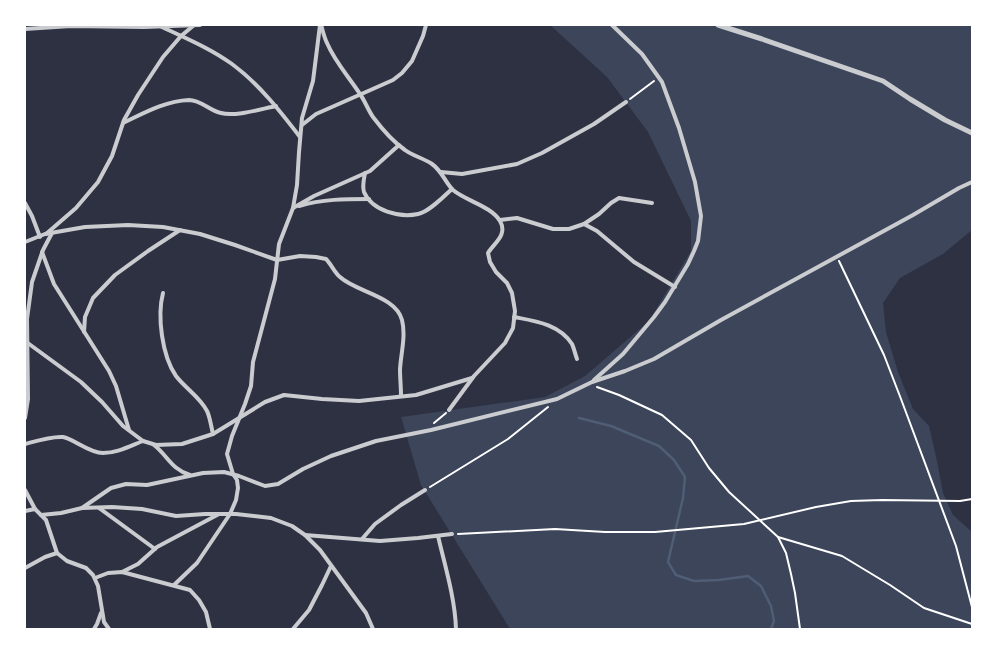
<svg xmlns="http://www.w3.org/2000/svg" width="997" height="654" font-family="Montserrat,sans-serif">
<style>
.green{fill:#3c4559}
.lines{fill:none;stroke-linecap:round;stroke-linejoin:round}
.stream{stroke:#4f5d75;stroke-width:2.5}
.path{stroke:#fff;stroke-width:2}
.minor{stroke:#caccd0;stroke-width:4}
.tertiary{stroke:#caccd0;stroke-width:5}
</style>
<rect width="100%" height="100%" fill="#2d3142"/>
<path class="green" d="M550,25H972V230L943,254L900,278L883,303L886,332L898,372L913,409L929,426L937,461L943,493L953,515L972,532V629H510L421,485L401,417L545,397L585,376L649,321L691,251V221L648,132L607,77Z"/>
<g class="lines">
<path class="stream" d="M579,418L611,426L659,446L674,460L685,477L683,498L668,562L676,575L694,581L719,580L748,576L761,586L771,606L774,621L771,629"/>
<g class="path">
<path d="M630,99L654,81"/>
<path d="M839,261L884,355L901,399L956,546L972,607"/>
<path d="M597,387L619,395L662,415L691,440L709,468L729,492L778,537L786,553L791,574L795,593L800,629"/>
<path d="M434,423L446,413"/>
<path d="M430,487L508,439L548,407"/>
<path d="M458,534L555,529L605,532H655L744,524L816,507L851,501L882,500L960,501L972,499"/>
<path d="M778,537L842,556L890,585L924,608L972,624"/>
</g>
<g class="minor">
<path d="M321,25C323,31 324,37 327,43C335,62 349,77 360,94C365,101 368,110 373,117C382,129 392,141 405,150C413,156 423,158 432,164C442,171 445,182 453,190C466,201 491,206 500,221C508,235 494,243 488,253L490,262L496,272L507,283L512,293L515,311L513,328L505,343L474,376L449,410"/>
<path d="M160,26C185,38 210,48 232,64C259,84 280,111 300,137"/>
<path d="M25,29L71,26L144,27L200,25"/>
<path d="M123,123C144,113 165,101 189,100C201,100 210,111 221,113C235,117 261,109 276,106"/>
<path d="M302,125L316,114L375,88L393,80L402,73L412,61L423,36L426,25"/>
<path d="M441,172L462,174L517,164L542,153L594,124L626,102"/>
<path d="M365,173C364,179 362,186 364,192C372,211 400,218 418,214C429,212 443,197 452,189"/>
<path d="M25,203L32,216L40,237"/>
<path d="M299,206C322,199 346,199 369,199"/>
<path d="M293,208L314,196L370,171L399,145"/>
<path d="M500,220L517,218L553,229H569L584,224L597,231L634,262L675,287"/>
<path d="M584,224L599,214L611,203L619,198L652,203"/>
<path d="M46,234L76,208L98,182L112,156L124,120L138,95L163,57L181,36L193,26"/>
<path d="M25,242L45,234L85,227L128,225L163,227L200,234L235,245L277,260L300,256L316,257L326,259C331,264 335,273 340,277C356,292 396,296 402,320C406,336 401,353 400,369C400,378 401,387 401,396"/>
<path d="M42,252L54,284L109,371L116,386L129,430"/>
<path d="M163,293C157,316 162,356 176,376C185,388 200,397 207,411C210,417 211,426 213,434"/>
<path d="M514,317C535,321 559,324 572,344C574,348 575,354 577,359"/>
<path d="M84,332L85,317L93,298L115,275L148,251L180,230"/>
<path d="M25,341L81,382L102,402L123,426L143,441L156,445L182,444L213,434L265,402L284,395L322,399L359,401L416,395L472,378"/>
<path d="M594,380L623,354L654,317L665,302L688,264L694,251L698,241L701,216L695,182L679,128L662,82L642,54L612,25"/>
<path d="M25,418L28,399L27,319L32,282L43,250L52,233"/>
<path d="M25,444C36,441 52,436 63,437C74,439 89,453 103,453C117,453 130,446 143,441"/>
<path d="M154,445C168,456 171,469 190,475"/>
<path d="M25,490L35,509L46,520L57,553L67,561L86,568L93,575L98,586L104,622L109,629"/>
<path d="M82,508L111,488L126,484L147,485L203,473L224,472L239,476L265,486L278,484L303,469L331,456L376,441L431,430L557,399L592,382L625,371L654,359L721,320L913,215L959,188L972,182"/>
<path d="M99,508L155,549"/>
<path d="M25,511L35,509"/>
<path d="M41,515L61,513L82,508L112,507L142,509L176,516L205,514H236L271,518L292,526L305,535L320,550L366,613L373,629"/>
<path d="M305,535L380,541L418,538L452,534"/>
<path d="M438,536C445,566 455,598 456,629"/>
<path d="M362,539L375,524L401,505L425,490"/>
<path d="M25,568L45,557L57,553"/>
<path d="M122,572L138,564L157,547L219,514"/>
<path d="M95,578L108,573L122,572L190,590L199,600L206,612L210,629"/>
<path d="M174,585L197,563L230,514L236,500L238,488L237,480L233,474L227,454L232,436L245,404L251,386L253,362L275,279L279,244L293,208L297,185L299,152L302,118L313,81L320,25"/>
<path d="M94,629L97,624L101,613"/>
<path d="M293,629L309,610L322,585L331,566"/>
</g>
<path class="tertiary" d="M718,25L762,39L883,81L910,99L945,120L972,133"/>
</g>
<rect width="997" height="654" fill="none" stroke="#ffffff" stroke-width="52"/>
</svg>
